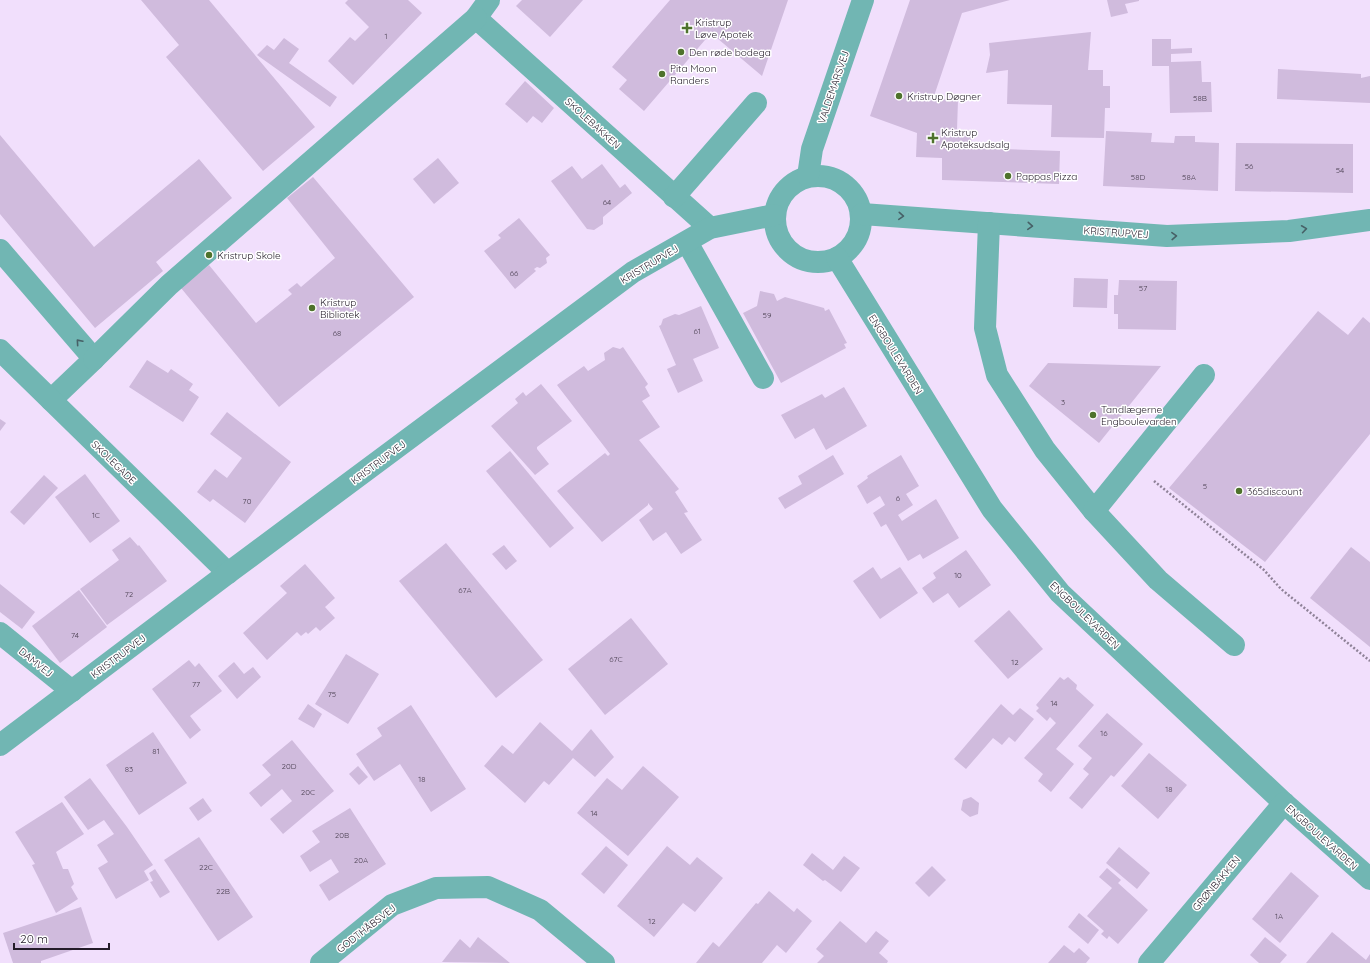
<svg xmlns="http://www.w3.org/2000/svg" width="1370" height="963" font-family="Quicksand,sans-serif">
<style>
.building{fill:#d0bbdd}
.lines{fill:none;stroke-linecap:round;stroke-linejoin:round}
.path{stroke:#8f8298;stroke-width:2.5;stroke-dasharray:2 2;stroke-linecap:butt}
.minor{stroke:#71b6b3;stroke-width:22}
.oneway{stroke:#476167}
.poi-dot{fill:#4e722c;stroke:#fff;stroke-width:1.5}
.labels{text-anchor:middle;stroke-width:3;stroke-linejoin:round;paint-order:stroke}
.number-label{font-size:8px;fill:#4f4456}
.poi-label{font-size:10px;fill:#241c29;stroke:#fff;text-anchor:start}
.street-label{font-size:10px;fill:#241c29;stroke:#fff}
</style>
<rect width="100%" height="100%" fill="#f1dffc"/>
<g class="building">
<path d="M141,0H209L315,127L263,171L166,57L179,45Z"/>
<path d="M348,0H408L422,13L353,85L328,61L350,37L355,41L369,27L345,3Z"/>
<path d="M522,0H583L550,37L516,6Z"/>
<path d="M670,0H788L762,76L711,33L644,111L619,89L627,80L612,67Z"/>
<path d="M910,0H1010L962,13L933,99L958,100L957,130H972L971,148L1060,151L1059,184L942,180V158L916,157L917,133L870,116Z"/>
<path d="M1107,0H1139V1L1125,4L1128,13L1111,17Z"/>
<path d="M1091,32L1088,70H1103V86H1110V108H1105L1104,138L1051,137L1052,105L1007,104L1008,70L986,73L990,55L989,43Z"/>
<path d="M284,38L299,49L289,63L337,97L330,107L257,55L267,45L274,50Z"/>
<path d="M1152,39H1171V49L1192,48V53L1171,54V62L1201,61L1202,82H1211L1212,112L1170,113L1169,66H1152Z"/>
<path d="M1278,69L1361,74V78L1370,76V103L1277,99Z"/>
<path d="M525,81L554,108L542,123L533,116L527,123L505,104Z"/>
<path d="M1106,131L1152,133L1151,142L1174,143L1175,136H1195V142L1219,143L1218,191L1103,186Z"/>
<path d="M0,135L94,247L199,159L232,198L156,262L163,271L95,328L0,214Z"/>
<path d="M1236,143L1353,144V193L1235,191Z"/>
<path d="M438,158L459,183L434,204L413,179Z"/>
<path d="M602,164L620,188L625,184L632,193L603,217V224L594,230L587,229L551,181L572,166L582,179Z"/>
<path d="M313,177L414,297L279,407L181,288L209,265L256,323L292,294L288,290L297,283L301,287L335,258L287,198Z"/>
<path d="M519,218L550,255L546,258L547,263L540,268L537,267L534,269L536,271L515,289L484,251L501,238L498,235Z"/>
<path d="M1074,278L1108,279L1107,308L1073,307Z"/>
<path d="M1119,280L1177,281L1176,330L1118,329V314H1114V295H1118Z"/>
<path d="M760,291L774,294L777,301L785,297L824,308L825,311L829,309L847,343L844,344L846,348L781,383L743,313L757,306Z"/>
<path d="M701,306L719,348L693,359L703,381L678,393L667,369L676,365L659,326L661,325L663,319L675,314L679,315Z"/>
<path d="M1318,311L1348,335L1363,317L1370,323V434L1265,562L1169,488Z"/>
<path d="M613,347L620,349L623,347L648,384L645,387L650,396L642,401L660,427L639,440L679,489L675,492L688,512L684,513L702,540L681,554L666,532L653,541L639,520L653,509L648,503V505L602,542L557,491L605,453L608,456L610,454L557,385L584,366L588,371L605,360L604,353Z"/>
<path d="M147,360L168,373L171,369L193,384L189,390L199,397L183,422L129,387Z"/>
<path d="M1048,363L1161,366L1099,443L1029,386Z"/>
<path d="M541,384L572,421L537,447V449L549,464L535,475L491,426L518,403L515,399L523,392L526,396Z"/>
<path d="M844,387L867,426L826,450L814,428L795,439L781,415L822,394L825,398Z"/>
<path d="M227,412L291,462L245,523L213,499L210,502L197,492L215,469L227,478L242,458L210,434Z"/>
<path d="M0,419L6,423L0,431Z"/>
<path d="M510,451L574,528L550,548L486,471Z"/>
<path d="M833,455L844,474L785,509L778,498L802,484L798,476Z"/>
<path d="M901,455L919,486L906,494L913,505L898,515L902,521L936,499L959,538L923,559L920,554L908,561L886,524L881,527L873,513L885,505L880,496L867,504L857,486L868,478L867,476Z"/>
<path d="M85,474L120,521L90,543L55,497Z"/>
<path d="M44,475L58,488L24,525L10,512Z"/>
<path d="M130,537L138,546L139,545L167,581L107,625L80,589L119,560L112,550Z"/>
<path d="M446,543L543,660L496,698L399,581Z"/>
<path d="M504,545L517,561L506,570L492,554Z"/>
<path d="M1351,547L1370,562V647L1310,598Z"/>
<path d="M966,550L991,585L959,608L948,593L933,603L922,588L936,578L933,573Z"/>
<path d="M305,564L335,598L325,607L335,618L320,631L316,627L308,634L306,632L301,636L297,632L267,660L243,633L287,593L280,586Z"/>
<path d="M873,567L881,579L900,567L918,593L880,619L853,581Z"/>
<path d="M0,584L35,612L22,629L0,612Z"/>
<path d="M79,590L107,627L60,663L32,626Z"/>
<path d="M1009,610L1043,649L1008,679L974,641Z"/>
<path d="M631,618L668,664L605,715L568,669Z"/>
<path d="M346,654L379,674L348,724L315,704Z"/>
<path d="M189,660L195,667L199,663L222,691L190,716L201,730L190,739L152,689Z"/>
<path d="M234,662L244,674L253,667L261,677L237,699L218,676Z"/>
<path d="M1060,677L1064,680L1068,677L1077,685L1076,689L1094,705L1056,749L1074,764L1051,792L1038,781L1043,774L1024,758L1056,723L1050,717L1047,721L1036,711L1039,708L1036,705Z"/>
<path d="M308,704L322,714L314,728L298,719Z"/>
<path d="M1001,704L1013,715L1020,708L1034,719L1015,742L1009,737L1002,745L993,738L966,769L954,759Z"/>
<path d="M411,705L466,789L431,812L400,764L374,781L356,754L382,736L377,728Z"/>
<path d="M1107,713L1143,744L1114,777L1111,775L1082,809L1069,798L1089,774L1083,769L1092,758L1078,746Z"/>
<path d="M540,722L572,751L591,729L614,757L595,777L573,758L549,785L544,781L525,803L484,766L502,745L513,754Z"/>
<path d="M153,732L187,783L139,815L106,765Z"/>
<path d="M292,740L334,791L283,834L270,819L292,801L282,789L261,807L249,793L271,775L262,765Z"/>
<path d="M1149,753L1187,785L1158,819L1121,786Z"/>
<path d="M358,766L368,777L359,785L349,774Z"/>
<path d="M643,766L679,797L628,856L577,813L607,778L622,790Z"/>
<path d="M90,778L127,827L153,865L144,871L149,880L116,899L98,868L108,862L97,845L114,834L104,820L88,830L64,797Z"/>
<path d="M971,797L979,803L978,814L970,817L961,810L963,800Z"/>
<path d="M203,798L212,811L198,821L189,808Z"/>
<path d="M62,802L84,834L56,852L63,869H68L74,884L71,887L78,899L56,913L32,865L35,864L15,832Z"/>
<path d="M350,808L386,864L329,901L319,885L339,872L331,859L310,872L300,856L320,842L312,831Z"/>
<path d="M199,837L253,917L218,941L164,860Z"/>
<path d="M606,846L628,865L604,894L581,874Z"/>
<path d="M667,846L690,865L697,857L723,878L695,912L683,903L654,937L617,906Z"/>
<path d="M1119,847L1150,873L1137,889L1106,863Z"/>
<path d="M812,853L833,870L844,856L860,868L841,892L825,880L823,881L803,865Z"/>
<path d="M932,866L946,880L929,897L915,883Z"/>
<path d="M1107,868L1121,880L1118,883L1148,910L1118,944L1109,936L1107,939L1101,934L1104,931L1087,916L1112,888L1099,877Z"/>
<path d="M155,869L170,892L160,898L150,882L153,881L149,873Z"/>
<path d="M1291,872L1319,896L1280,943L1252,919Z"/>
<path d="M769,891L794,912L797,908L812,921L786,953L777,945L762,963H696L713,942L719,947L756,903L758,904Z"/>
<path d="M81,907L93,943L41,961V963H13L3,933Z"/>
<path d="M1079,913L1099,930L1088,944L1068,927Z"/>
<path d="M840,921L866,943L876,931L889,941L879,953L888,961L887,963H817L824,956L816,949Z"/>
<path d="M1332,932L1366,960L1370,954V963H1306Z"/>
<path d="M478,937L510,963L442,962L460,939L470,948Z"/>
<path d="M1265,937L1287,955L1280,963H1259L1250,955Z"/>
<path d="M1064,945L1074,953L1079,948L1090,958L1086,963H1048Z"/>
</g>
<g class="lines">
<path class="path" d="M1154,481L1264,570L1281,589L1370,661"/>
<g class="minor">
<path d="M489,0L476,18L710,228"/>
<circle cx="818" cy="219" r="43"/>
<path d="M808,176L812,149L863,0"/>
<path d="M674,197L756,103"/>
<path d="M862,214L1167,236L1289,231L1370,220"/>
<path d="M989,223L985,328L997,375L1045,450L1094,511L1158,580L1234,645"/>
<path d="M687,242L763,378"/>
<path d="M0,250L94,359L51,400"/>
<path d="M837,258L992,509L1060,593L1284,803L1370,879"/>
<path d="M0,350L228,573"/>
<path d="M94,359L169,285L476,18"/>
<path d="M1094,511L1204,375"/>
<path d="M0,633L72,691"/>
<path d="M0,745L228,573L633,272L710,228L774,215"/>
<path d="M321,963L392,905L436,888L488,887L540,910L604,963"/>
<path d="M1149,963L1284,803"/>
</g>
</g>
<defs><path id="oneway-chevron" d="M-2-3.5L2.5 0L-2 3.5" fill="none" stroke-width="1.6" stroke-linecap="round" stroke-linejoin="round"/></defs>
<g class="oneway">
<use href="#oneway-chevron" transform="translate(901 216) rotate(4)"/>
<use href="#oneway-chevron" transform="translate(1030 226) rotate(4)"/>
<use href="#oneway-chevron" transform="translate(1304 229) rotate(-8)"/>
<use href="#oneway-chevron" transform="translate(1174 236) rotate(-2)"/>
<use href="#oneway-chevron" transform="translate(79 342) rotate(-131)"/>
</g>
<g class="poi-dot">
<path d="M685 22h4v4h4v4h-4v4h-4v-4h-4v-4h4z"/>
<circle cx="681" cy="52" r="4"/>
<circle cx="662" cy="74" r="4"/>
<circle cx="899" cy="96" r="4"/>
<path d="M931 132h4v4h4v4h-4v4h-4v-4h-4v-4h4z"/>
<circle cx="1008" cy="176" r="4"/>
<circle cx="209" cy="255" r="4"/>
<circle cx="312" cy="308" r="4"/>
<circle cx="1093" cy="415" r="4"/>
<circle cx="1239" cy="491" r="4"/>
</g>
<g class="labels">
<g class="number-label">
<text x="386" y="39">1</text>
<text x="1200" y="101">58B</text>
<text x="1249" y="169">56</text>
<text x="1340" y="173">54</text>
<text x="1138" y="180">58D</text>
<text x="1189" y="180">58A</text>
<text x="607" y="205">64</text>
<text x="514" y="276">66</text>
<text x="1143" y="291">57</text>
<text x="767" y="318">59</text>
<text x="697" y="334">61</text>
<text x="337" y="336">68</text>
<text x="1063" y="405">3</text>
<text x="1205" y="489">5</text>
<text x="898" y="501">6</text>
<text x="247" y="504">70</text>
<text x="96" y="518">1C</text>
<text x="958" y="578">10</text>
<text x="465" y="593">67A</text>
<text x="129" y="597">72</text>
<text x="75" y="638">74</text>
<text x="616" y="662">67C</text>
<text x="1015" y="665">12</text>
<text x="196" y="687">77</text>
<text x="332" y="697">75</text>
<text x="1054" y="706">14</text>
<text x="1104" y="736">16</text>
<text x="156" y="754">81</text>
<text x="289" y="769">20D</text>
<text x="129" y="772">83</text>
<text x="422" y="782">18</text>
<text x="1169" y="792">18</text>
<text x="308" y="795">20C</text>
<text x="594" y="816">14</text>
<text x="342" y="838">20B</text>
<text x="361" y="863">20A</text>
<text x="206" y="870">22C</text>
<text x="223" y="894">22B</text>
<text x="1279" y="919">1A</text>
<text x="652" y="924">12</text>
</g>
<g class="poi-label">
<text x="695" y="26">Kristrup<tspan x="695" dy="12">Løve Apotek</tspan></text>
<text x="689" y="56">Den røde bodega</text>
<text x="670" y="72">Pita Moon<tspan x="670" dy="12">Randers</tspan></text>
<text x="907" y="100">Kristrup Døgner</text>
<text x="941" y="136">Kristrup<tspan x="941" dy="12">Apoteksudsalg</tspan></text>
<text x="1016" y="180">Pappas Pizza</text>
<text x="217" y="259">Kristrup Skole</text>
<text x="320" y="306">Kristrup<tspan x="320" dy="12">Bibliotek</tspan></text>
<text x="1101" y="413">Tandlægerne<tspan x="1101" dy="12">Engboulevarden</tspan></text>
<text x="1247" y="495">365discount</text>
</g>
<g class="street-label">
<text transform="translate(833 87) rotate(-71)" y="4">VALDEMARSVEJ</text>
<text transform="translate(593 123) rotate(42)" y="4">SKOLEBAKKEN</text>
<text transform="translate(1116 232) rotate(4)" y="4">KRISTRUPVEJ</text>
<text transform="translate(649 264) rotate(-31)" y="4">KRISTRUPVEJ</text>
<text transform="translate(896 354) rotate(58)" y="4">ENGBOULEVARDEN</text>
<text transform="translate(114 462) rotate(44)" y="4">SKOLEGADE</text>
<text transform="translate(378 462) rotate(-37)" y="4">KRISTRUPVEJ</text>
<text transform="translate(1085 615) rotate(44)" y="4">ENGBOULEVARDEN</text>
<text transform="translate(118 656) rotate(-37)" y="4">KRISTRUPVEJ</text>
<text transform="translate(36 662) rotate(39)" y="4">DAMVEJ</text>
<text transform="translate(1322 837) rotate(42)" y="4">ENGBOULEVARDEN</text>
<text transform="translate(1216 883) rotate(-50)" y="4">GRØNBAKKEN</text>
<text transform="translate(366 928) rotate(-38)" y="4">GODTHÅBSVEJ</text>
</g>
</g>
<path d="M14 943v6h95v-6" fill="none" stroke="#241c29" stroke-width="2"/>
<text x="20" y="943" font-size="12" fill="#241c29" stroke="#ffffff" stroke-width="3" paint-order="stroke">20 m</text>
</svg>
